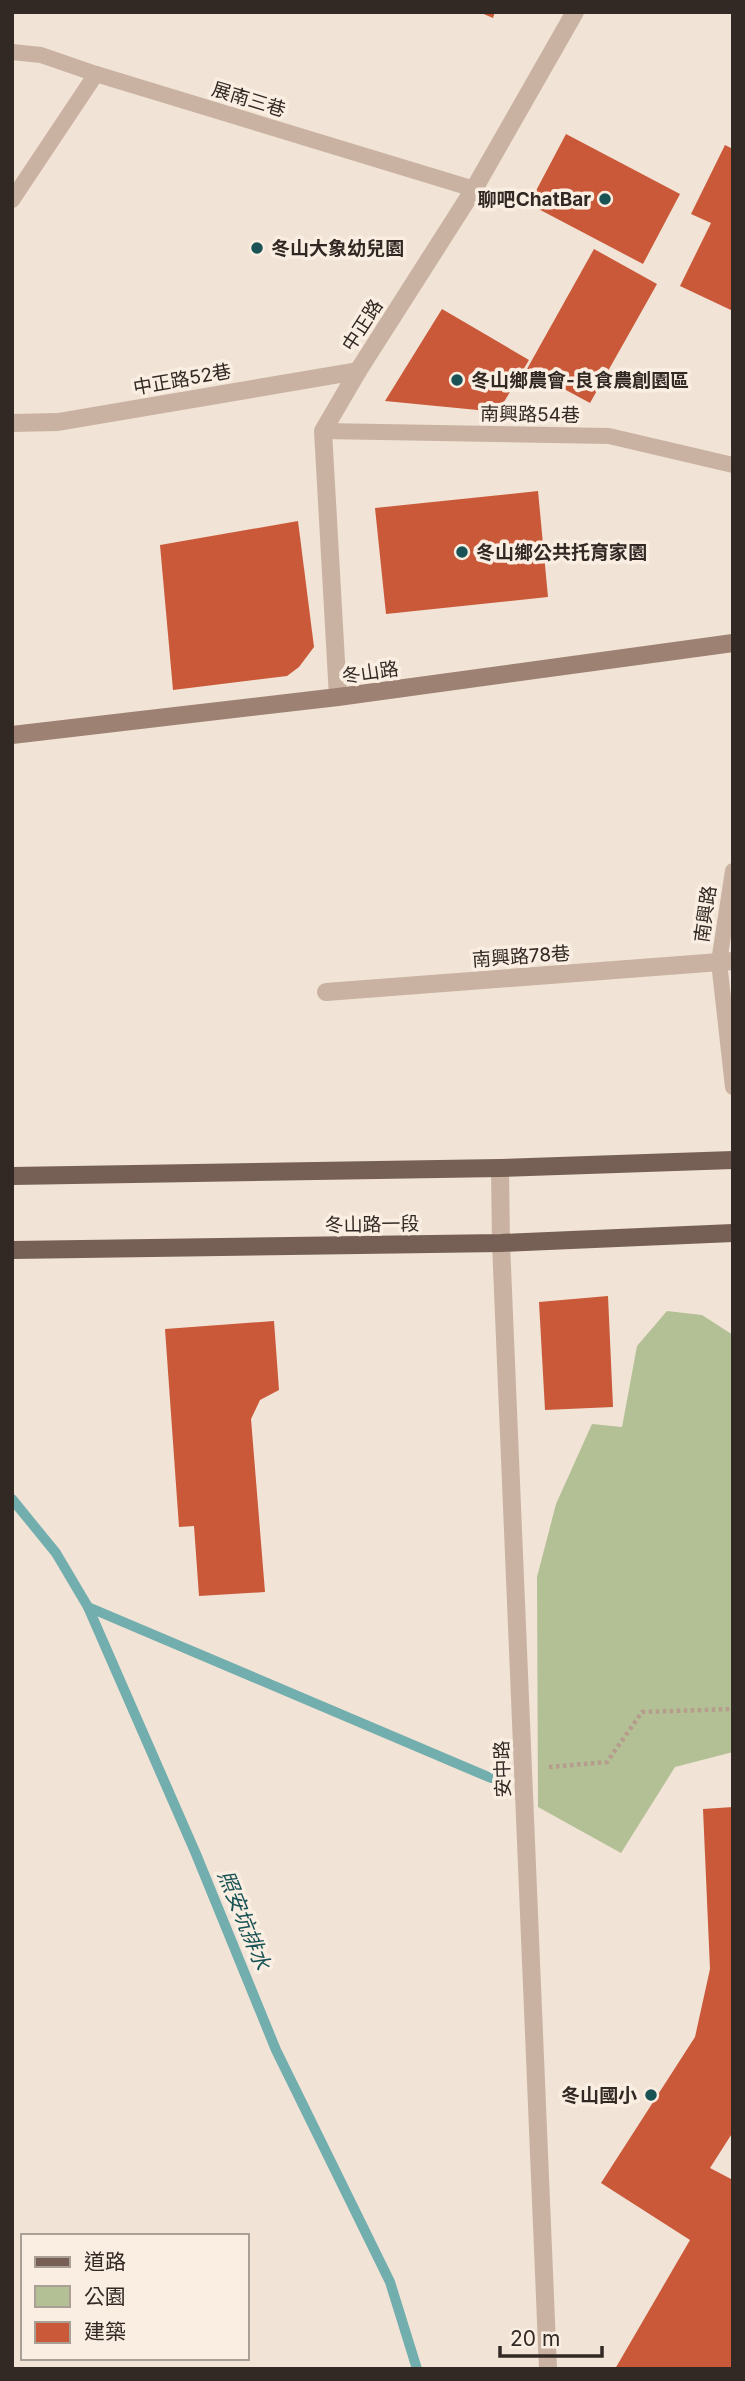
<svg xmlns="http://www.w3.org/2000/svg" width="745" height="2381" font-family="Inter,'Noto Sans TC',sans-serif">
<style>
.green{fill:#b3c095}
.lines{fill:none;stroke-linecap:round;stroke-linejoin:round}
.stream{stroke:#73aeaf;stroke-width:10}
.building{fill:#ca593a}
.path{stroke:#b59c8c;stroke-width:4.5;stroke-dasharray:3.5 3.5;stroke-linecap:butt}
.lane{stroke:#c9b2a1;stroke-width:16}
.street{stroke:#c9b2a1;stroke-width:18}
.secondary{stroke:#9d8173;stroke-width:18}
.primary{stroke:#765f54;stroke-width:18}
.poi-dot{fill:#195355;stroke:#f9eee1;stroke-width:2.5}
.labels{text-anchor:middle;stroke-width:7;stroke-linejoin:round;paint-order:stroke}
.street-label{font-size:19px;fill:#332924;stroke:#f9eee1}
.poi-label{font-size:19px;font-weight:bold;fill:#332924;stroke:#f9eee1;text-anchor:start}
.water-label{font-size:21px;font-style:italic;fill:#195355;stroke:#f9eee1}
</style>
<rect width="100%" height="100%" fill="#f1e3d5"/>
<path class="green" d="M667,1311L702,1315L733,1335V1752L675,1767L621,1853L538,1807L537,1577L556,1504L592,1424L622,1427L637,1346Z"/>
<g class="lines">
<g class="stream">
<path d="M12,1499L56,1553L88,1607L196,1854L276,2050L390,2282L417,2369"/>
<path d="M88,1607L491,1778"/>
</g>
</g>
<g class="building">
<path d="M479,12H495L493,18Z"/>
<path d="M566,134L680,194L643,264L529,204Z"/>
<path d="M725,145L733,149V311L680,286L711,223L691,214Z"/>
<path d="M594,249L657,284L590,403L527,369Z"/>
<path d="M442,309L529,360L498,412L385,401Z"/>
<path d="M538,491L548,597L386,614L375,508Z"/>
<path d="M298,521L314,647L299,667L287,676L173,690L160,545Z"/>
<path d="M608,1296L613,1407L545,1410L539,1302Z"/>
<path d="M274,1321L279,1390L260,1400L251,1419L265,1592L199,1596L194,1526L179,1527L165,1329Z"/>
<path d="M733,1807V2132L710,2168L733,2180V2369H615L690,2240L601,2183L695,2037L710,1969L703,1809Z"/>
</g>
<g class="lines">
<path class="path" d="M549,1767L607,1762L642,1712L733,1709"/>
<g class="lane">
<path d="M12,52L41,55L96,74L474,189"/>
<path d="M12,200L96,74"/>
<path d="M323,431L609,436L733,465"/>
<path d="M733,871L719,962L733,1087"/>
</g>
<g class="street">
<path d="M12,423L58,422L358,371"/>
<path d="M338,697L323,431L358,371L474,189L575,12"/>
<path d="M326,992L733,961"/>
<path d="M500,1168L501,1243L548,2369"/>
</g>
<path class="secondary" d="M12,735L338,697L733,643"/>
<g class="primary">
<path d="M12,1176L500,1168L733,1160"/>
<path d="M12,1250L501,1243L733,1233"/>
</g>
</g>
<g class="poi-dot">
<circle cx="605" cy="199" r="7"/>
<circle cx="257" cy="248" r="7"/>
<circle cx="457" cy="380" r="7"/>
<circle cx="462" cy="552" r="7"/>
<circle cx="651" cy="2095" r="7"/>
</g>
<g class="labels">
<g class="street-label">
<text transform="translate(249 99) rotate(17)" y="7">展南三巷</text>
<text transform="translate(362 325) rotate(-57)" y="7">中正路</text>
<text transform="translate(182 379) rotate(-10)" y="7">中正路52巷</text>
<text transform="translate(530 414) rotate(1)" y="7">南興路54巷</text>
<text transform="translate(370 672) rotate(-8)" y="7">冬山路</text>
<text transform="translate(705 914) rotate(-82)" y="7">南興路</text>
<text transform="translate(521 956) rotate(-4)" y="7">南興路78巷</text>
<text transform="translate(372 1224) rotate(-1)" y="7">冬山路一段</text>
<text transform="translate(502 1769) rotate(-92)" y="7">安中路</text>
</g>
<g class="poi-label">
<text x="591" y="206" text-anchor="end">聊吧ChatBar</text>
<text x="271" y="255">冬山大象幼兒園</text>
<text x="471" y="387">冬山鄉農會-良食農創園區</text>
<text x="476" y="559">冬山鄉公共托育家園</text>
<text x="637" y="2102" text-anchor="end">冬山國小</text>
</g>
<g class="water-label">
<text transform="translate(244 1920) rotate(68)" y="7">照安坑排水</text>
</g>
</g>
<rect width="745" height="2381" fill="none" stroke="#332924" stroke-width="28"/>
<rect x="21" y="2234" width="228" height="126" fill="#f9eee1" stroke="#aa9f95" stroke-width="2"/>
<rect x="35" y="2257" width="35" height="10" fill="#765f54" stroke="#aa9f95" stroke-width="2"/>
<text x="84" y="2269" font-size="21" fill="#332924">道路</text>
<rect x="35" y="2286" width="35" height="21" fill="#b3c095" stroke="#aa9f95" stroke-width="2"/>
<text x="84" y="2304" font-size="21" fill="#332924">公園</text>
<rect x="35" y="2322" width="35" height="21" fill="#ca593a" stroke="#aa9f95" stroke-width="2"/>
<text x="84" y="2339" font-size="21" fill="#332924">建築</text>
<path d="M500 2346v10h102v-10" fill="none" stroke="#332924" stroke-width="3.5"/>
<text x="510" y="2346" font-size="21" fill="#332924" stroke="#f9eee1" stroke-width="5" paint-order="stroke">20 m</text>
</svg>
